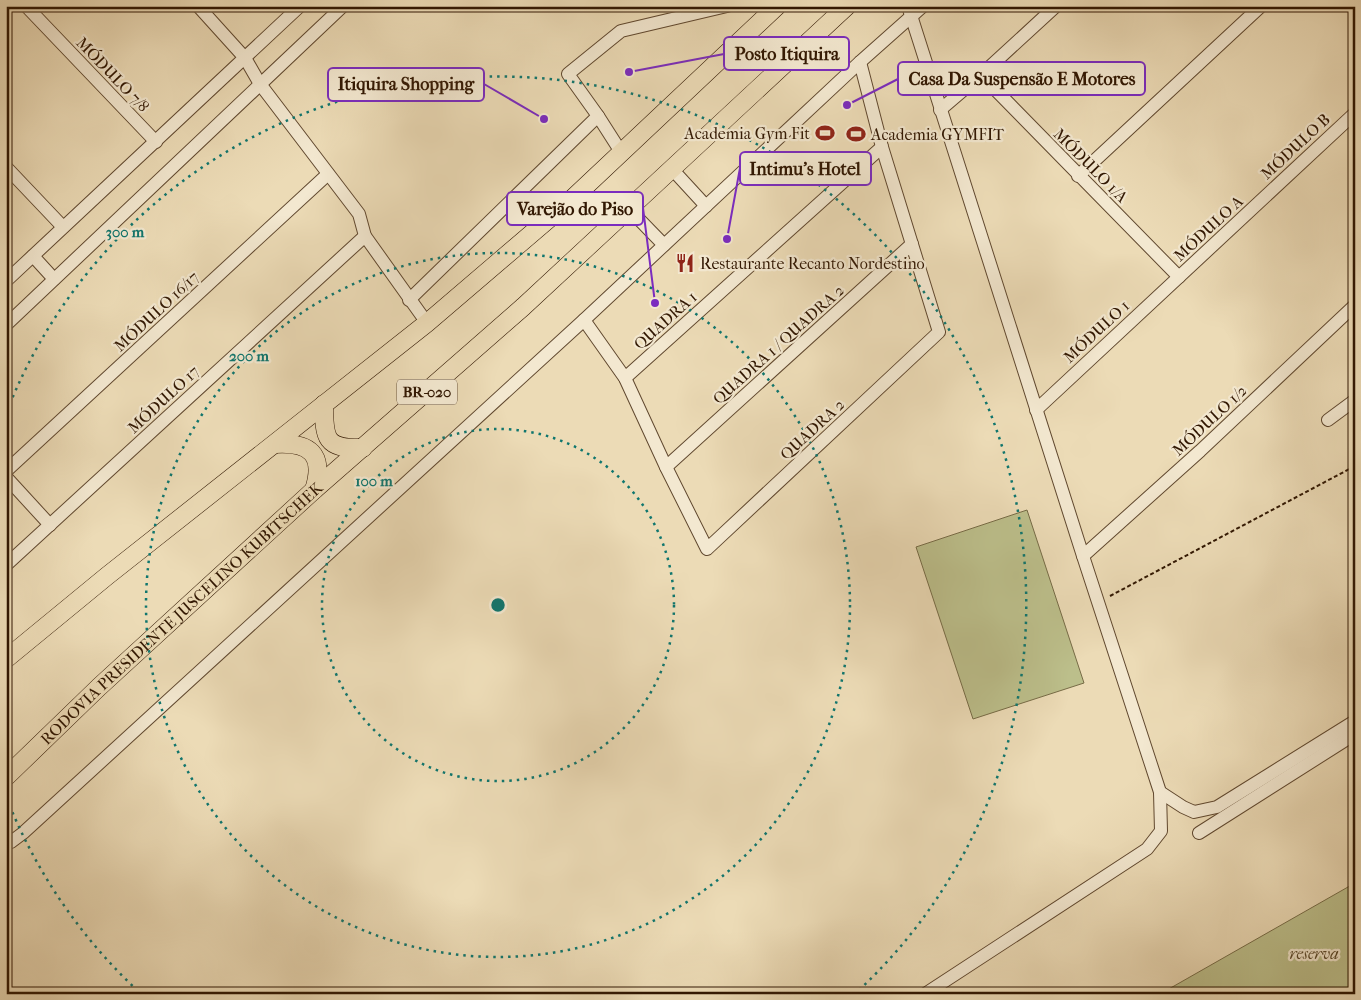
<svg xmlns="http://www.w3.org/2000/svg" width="1361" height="1000" font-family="'IM FELL French Canon',serif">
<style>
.green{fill:#bcbf8b;stroke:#766b46}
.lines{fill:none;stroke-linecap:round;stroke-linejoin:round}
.minor-casing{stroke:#60482f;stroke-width:14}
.highway-casing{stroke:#311702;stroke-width:19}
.path{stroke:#311702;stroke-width:2;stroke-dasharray:4 2.5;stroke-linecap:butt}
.minor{stroke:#f3e8d0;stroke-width:12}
.highway{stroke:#ecdbb6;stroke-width:18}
.ring{fill:none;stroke:#0f766e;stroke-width:2.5;stroke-dasharray:2.5 5}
.labels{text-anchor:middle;stroke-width:4.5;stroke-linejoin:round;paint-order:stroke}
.shield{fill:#f3e8d0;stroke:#6b5640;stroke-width:1}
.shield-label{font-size:15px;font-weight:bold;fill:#311702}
.street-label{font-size:16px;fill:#311702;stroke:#f3e8d0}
.poi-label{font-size:16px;fill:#311702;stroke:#f3e8d0;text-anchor:start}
.park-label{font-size:16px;font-style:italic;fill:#5b492b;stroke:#f3e8d0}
.centre{fill:#0f766e;stroke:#f3e8d0;stroke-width:2.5}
.ring-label{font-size:15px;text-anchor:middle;font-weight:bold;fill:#0f766e;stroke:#f3e8d0;stroke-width:4.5;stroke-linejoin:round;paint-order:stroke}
.leader{fill:none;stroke:#7b2cbf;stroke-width:2}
.callout-dot{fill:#7b2cbf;stroke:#f3e8d0;stroke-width:2}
.callout{fill:#f3e8d0;stroke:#7b2cbf;stroke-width:2}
.callout-label{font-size:18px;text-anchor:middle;font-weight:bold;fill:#311702}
</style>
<rect width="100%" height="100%" fill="#ecdbb6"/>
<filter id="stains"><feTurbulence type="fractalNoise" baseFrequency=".004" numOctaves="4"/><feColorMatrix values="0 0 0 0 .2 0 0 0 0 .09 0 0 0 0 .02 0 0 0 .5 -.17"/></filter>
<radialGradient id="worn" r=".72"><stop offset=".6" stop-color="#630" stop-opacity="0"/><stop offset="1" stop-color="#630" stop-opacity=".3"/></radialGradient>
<g class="green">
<path d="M1027,510L1084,683L973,719L916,547Z"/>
<path d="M1355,883V994H1160Z"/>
</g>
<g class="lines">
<g class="minor-casing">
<g id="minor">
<path d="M26,6L156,142"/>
<path d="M198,6L245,58L260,84L359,214L365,236L427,323"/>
<path d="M908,6L1083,556L1160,792L1161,831L1147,849L925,994"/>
<path d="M981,75L1179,277"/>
<path d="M940,110L981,75L1056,6"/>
<path d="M598,116L621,152"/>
<path d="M6,167L63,227"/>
<path d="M672,169L706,206"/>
<path d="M1078,176L1261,6"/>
<path d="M629,209L664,245"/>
<path d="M33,256L54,279"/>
<path d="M6,281L300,6"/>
<path d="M409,300L598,116L568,74L621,31L727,6"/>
<path d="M584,320L625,378L666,467L707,549L939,332L882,147L860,62"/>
<path d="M6,325L343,6"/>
<path d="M625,378L882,147"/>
<path d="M1036,410L1355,113"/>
<path d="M1328,420L1355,400"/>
<path d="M666,467L912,244"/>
<path d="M6,471L328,174"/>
<path d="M6,477L50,525"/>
<path d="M1083,556L1200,451L1355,305"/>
<path d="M6,565L365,236"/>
<path d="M1160,792L1183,807L1194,812L1217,807L1355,721"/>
<path d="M1199,833L1355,734"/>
<path d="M6,843L11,842L23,833L584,320L860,62L923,6"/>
</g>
</g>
<g class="highway-casing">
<g id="highway">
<path d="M324,404C324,439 325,449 363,448"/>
<path d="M275,444C310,442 325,454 314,490"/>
<path d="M6,659L107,576L427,323L572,199L777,6"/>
<path id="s1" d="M6,777L99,687L314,490L523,307L847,6"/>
</g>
</g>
<path class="path" d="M1110,596L1355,466"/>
<use href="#minor" class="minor"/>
<use href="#highway" class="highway"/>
</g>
<g class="ring">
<circle cx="498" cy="605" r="176"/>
<circle cx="498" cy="605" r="352"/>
<path d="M138 991A528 528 0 0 1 7 799M7 411A528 528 0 1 1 858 991"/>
</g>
<defs>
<g id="stadium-bare" transform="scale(1.5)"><path d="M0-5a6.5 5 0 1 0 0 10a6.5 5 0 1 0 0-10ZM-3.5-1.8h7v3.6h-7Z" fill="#8f2418" stroke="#f3e8d0" stroke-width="2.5" paint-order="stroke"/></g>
<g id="restaurant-bare" transform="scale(1.5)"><path d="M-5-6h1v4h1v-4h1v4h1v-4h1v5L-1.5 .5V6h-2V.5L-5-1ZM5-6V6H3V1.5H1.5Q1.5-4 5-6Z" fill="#8f2418" stroke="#f3e8d0" stroke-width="2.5" paint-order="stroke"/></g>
</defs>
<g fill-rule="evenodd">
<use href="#stadium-bare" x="825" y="133"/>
<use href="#stadium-bare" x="856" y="134"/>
<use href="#restaurant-bare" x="685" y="263"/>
</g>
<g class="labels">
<rect class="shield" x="397" y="379.5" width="60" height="25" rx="4"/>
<g class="shield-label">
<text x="427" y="397">BR-020</text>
</g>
<g class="street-label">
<text transform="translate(113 74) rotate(46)" y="6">MÓDULO 7/8</text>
<text transform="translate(1295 146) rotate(-43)" y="6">MÓDULO B</text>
<text transform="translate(1091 165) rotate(45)" y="6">MÓDULO 1/A</text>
<text transform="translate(1208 228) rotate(-43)" y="6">MÓDULO A</text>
<text transform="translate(156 311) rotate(-43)" y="6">MÓDULO 16/17</text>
<text transform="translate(665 320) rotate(-42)" y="6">QUADRA 1</text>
<text transform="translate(1096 331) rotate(-43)" y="6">MÓDULO 1</text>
<text transform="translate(778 344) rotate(-42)" y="6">QUADRA 1 / QUADRA 2</text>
<text transform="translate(163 399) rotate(-43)" y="6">MÓDULO 17</text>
<text transform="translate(1209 420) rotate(-43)" y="6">MÓDULO 1/2</text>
<text transform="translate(812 429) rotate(-43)" y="6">QUADRA 2</text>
<text dy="6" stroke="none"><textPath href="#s1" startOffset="240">RODOVIA PRESIDENTE JUSCELINO KUBITSCHEK</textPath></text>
</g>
<g class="poi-label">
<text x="810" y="139" text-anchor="end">Academia Gym Fit</text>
<text x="871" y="140">Academia GYMFIT</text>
<text x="700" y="269">Restaurante Recanto Nordestino</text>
</g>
<g class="park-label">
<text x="1314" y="959">reserva</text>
</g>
</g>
<circle cx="498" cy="605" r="8" class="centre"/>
<g class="ring-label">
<text x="125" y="237">300 m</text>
<text x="249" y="361">200 m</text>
<text x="374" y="486">100 m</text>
</g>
<path class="leader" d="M629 72L724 54M847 105L898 79M544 119L484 84M727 239L740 168M655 303L643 208"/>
<g class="callout-dot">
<circle cx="629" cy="72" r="5"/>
<circle cx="847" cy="105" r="5"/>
<circle cx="544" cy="119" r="5"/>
<circle cx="727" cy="239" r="5"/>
<circle cx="655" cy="303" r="5"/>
</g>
<g class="callout">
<rect x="724" y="37" width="125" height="33" rx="5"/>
<rect x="898" y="62" width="247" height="33" rx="5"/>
<rect x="328" y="68" width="156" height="33" rx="5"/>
<rect x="740" y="152" width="131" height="33" rx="5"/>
<rect x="507" y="192" width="136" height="33" rx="5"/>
</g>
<g class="callout-label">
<text x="787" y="60">Posto Itiquira</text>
<text x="1022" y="85">Casa Da Suspensão E Motores</text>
<text x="406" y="90">Itiquira Shopping</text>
<text x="805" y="175">Intimu's Hotel</text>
<text x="575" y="215">Varejão do Piso</text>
</g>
<rect width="1361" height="1000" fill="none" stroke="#ecdbb6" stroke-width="25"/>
<rect x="8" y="8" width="1346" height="985" fill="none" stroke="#311702" stroke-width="2.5"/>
<rect x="12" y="12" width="1336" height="975" fill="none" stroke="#311702"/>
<rect width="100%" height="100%" filter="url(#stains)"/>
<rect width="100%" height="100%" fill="url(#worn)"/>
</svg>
